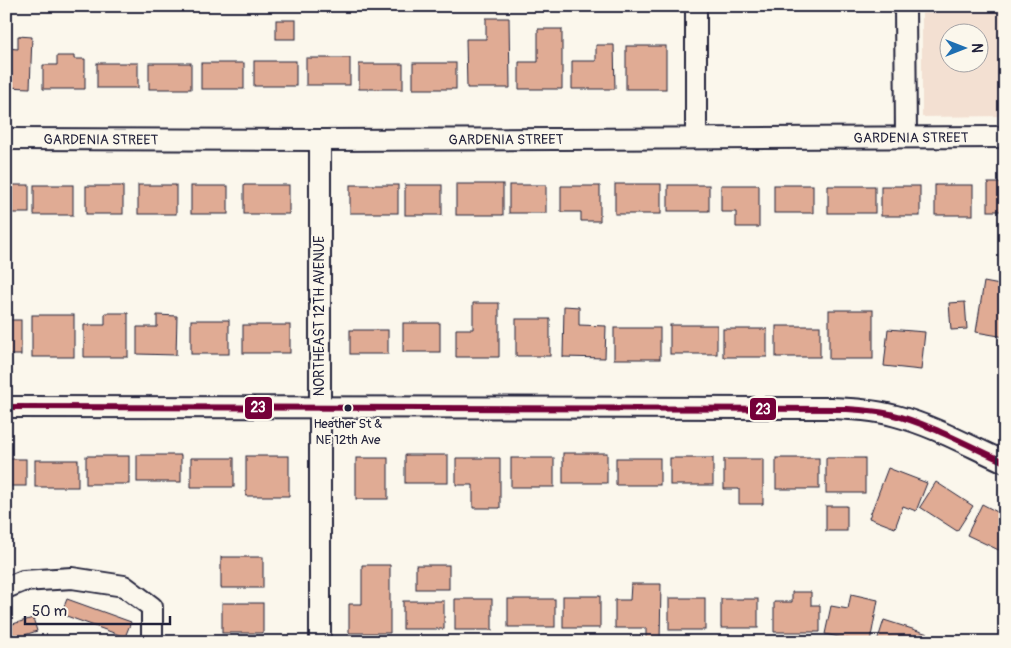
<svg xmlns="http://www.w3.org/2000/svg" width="1011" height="648" font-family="Pangolin,sans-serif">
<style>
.built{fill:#f3e0d2;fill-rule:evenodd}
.building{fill:#e0ab94;stroke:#22223b}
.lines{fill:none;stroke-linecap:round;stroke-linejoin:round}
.minor-casing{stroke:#22223b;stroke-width:24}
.minor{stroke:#fbf7ec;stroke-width:20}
.bus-1-casing{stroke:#fbf7ec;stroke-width:10}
.bus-1{stroke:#750039;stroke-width:6}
.bus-dot{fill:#22223b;stroke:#fbf7ec;stroke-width:2}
.labels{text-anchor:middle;stroke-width:4;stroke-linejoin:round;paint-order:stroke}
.bus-label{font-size:13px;fill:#22223b;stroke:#fbf7ec}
.street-label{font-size:14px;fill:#22223b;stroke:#fbf7ec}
.line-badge{stroke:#fbf7ec;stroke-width:2}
.badge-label{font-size:14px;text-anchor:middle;font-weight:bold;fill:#fff}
</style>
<rect width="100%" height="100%" fill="#fbf7ec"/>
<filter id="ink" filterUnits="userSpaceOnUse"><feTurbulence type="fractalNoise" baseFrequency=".02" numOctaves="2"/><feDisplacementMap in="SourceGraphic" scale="10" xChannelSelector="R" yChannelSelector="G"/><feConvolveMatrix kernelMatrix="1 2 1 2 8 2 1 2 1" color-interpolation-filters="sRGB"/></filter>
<g filter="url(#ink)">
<path class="built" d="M922,6H1005V116L922,117ZM948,32H978V62H948Z"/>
<g class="building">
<path d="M486,18H509L510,88H467L466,39H486Z"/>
<rect x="276" y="20" width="20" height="19"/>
<path d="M538,29H562V89H519V62H538Z"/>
<path d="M18,36L32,37L30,88L6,87V48L18,49Z"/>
<path d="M596,45H614L615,89H572V61H596Z"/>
<rect x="626" y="46" width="40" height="43"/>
<path d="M57,56H74V59H85V89H43V65H57Z"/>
<rect x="306" y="58" width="44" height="27"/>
<rect x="254" y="61" width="42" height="25"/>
<rect x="97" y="63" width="41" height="25"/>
<rect x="149" y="63" width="42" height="26"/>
<rect x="201" y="63" width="43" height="26"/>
<rect x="413" y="63" width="43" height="26"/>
<rect x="359" y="64" width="44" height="25"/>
<rect x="988" y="183" width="17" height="28"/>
<rect x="456" y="184" width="47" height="31"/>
<rect x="615" y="184" width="46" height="30"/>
<rect x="6" y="185" width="23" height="28"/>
<rect x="34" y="185" width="39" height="30"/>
<rect x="138" y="185" width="38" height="29"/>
<rect x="244" y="185" width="45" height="29"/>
<rect x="350" y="185" width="48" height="28"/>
<rect x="405" y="185" width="37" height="30"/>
<rect x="509" y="185" width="37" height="28"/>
<rect x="668" y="185" width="41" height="26"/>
<path d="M721,185H759V227H736V212H721Z"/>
<rect x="774" y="185" width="39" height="28"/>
<rect x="935" y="185" width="38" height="30"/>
<rect x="86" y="186" width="37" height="28"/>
<rect x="191" y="186" width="37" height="28"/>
<path d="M561,186H600V221H581V212H561Z"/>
<rect x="828" y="186" width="47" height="27"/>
<rect x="881" y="186" width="39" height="30"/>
<path d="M984,282L1005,286V337L976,332Z"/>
<path d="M965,302L967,329L951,330L949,303Z"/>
<path d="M473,303H499V357H456V329H473Z"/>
<path d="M564,306L579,307V325L606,326L605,358L563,357Z"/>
<rect x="829" y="310" width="44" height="49"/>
<path d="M105,313H128V357H84V325H105Z"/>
<rect x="32" y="315" width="42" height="42"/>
<path d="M157,315L177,316L176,355L137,354V327H157Z"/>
<rect x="516" y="319" width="34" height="37"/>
<rect x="6" y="320" width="15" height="35"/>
<rect x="191" y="320" width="38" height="34"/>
<rect x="403" y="323" width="37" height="29"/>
<rect x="243" y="325" width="47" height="28"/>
<rect x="670" y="325" width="47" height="29"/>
<rect x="776" y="326" width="44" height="31"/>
<rect x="614" y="328" width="46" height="31"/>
<rect x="723" y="329" width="44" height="28"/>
<path d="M888,329L925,332L921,370L884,366Z"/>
<rect x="350" y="330" width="38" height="24"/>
<rect x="563" y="453" width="44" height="30"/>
<rect x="137" y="455" width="44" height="27"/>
<rect x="405" y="455" width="43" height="28"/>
<rect x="86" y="456" width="43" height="28"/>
<rect x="246" y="456" width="43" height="40"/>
<rect x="191" y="458" width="43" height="29"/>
<rect x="356" y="458" width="32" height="41"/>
<path d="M456,458H500V508H473V485H456Z"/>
<rect x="511" y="458" width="43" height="29"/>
<rect x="616" y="458" width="44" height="27"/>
<rect x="670" y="458" width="43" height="27"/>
<rect x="776" y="458" width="43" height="31"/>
<rect x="826" y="458" width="39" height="35"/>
<rect x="6" y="459" width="20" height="27"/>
<path d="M724,459H763V504H739V489H724Z"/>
<rect x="35" y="460" width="43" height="27"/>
<path d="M888,468L927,483L916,511L903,506L895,528L869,518Z"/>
<path d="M936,482L973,506L957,531L920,507Z"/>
<path d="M982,504L1005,516V553L967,535Z"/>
<rect x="826" y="506" width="21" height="25"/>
<rect x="221" y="557" width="42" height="31"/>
<path d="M362,565H390V633H349V604H362Z"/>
<rect x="416" y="565" width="33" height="24"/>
<path d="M631,584H661L660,642H646V628H615V600H630Z"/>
<path d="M792,592H811V605H820V632H774V602H792Z"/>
<path d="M851,594L878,600L870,642H861L825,634L831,606L848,609Z"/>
<rect x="563" y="596" width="37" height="32"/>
<rect x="669" y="598" width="36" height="32"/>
<path d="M67,599L131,622L125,637L61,614Z"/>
<rect x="455" y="599" width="37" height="31"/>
<rect x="508" y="599" width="47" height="28"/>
<rect x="721" y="599" width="37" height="29"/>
<rect x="403" y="601" width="41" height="28"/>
<rect x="222" y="603" width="41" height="30"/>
<path d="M33,618L37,631L6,641V626Z"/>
<path d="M884,620L928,634L925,642H877Z"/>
<rect x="221" y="639" width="41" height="3"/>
</g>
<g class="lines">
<g class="minor-casing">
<g id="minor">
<path d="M696,6V138"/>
<path d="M905,6L906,137"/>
<path id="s1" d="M6,139L320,140L1005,137"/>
<path d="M6,407L831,408C853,409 874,410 896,416C934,426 969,446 1005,462"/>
<path d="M6,588L23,581L72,578L124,586L152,607V642"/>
<path d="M320,642V140"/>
</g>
</g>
<use href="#minor" class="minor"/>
<g class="bus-1-casing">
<path id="bus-1" d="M6,407L847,409C862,410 876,411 890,414C930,424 967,445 1005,462"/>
</g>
<use href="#bus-1" class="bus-1"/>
</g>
</g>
<circle class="bus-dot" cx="348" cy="408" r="4.5"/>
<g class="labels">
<g class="bus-label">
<text x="348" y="428">Heather St &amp;<tspan x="348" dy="16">NE 12th Ave</tspan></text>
</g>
<g class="street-label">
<text dy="5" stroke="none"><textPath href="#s1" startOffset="905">GARDENIA STREET</textPath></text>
<text dy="5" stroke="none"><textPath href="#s1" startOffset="95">GARDENIA STREET</textPath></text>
<text dy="5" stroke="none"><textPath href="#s1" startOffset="500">GARDENIA STREET</textPath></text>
<text transform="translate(319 316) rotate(-90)" y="5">NORTHEAST 12TH AVENUE</text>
</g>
</g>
<g class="line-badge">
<rect x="244" y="396" width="29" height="24" rx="5" fill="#750039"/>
<rect x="749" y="397" width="28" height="24" rx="5" fill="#750039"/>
</g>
<g class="badge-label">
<text x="258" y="412">23</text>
<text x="763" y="414">23</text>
</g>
<rect width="1011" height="648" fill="none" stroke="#fbf7ec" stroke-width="25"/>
<rect x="12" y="12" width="986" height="623" fill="none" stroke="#22223b" stroke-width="2" filter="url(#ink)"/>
<g transform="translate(964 48) rotate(90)"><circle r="24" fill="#fbf7ec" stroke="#a4a2a5"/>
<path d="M0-4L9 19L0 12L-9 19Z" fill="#1f6fb2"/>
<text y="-8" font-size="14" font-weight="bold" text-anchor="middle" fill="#22223b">N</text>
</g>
<path d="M25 616v8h145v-8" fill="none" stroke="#22223b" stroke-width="2.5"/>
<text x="32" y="616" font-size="15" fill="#22223b" stroke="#fbf7ec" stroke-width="4" paint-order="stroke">50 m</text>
</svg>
